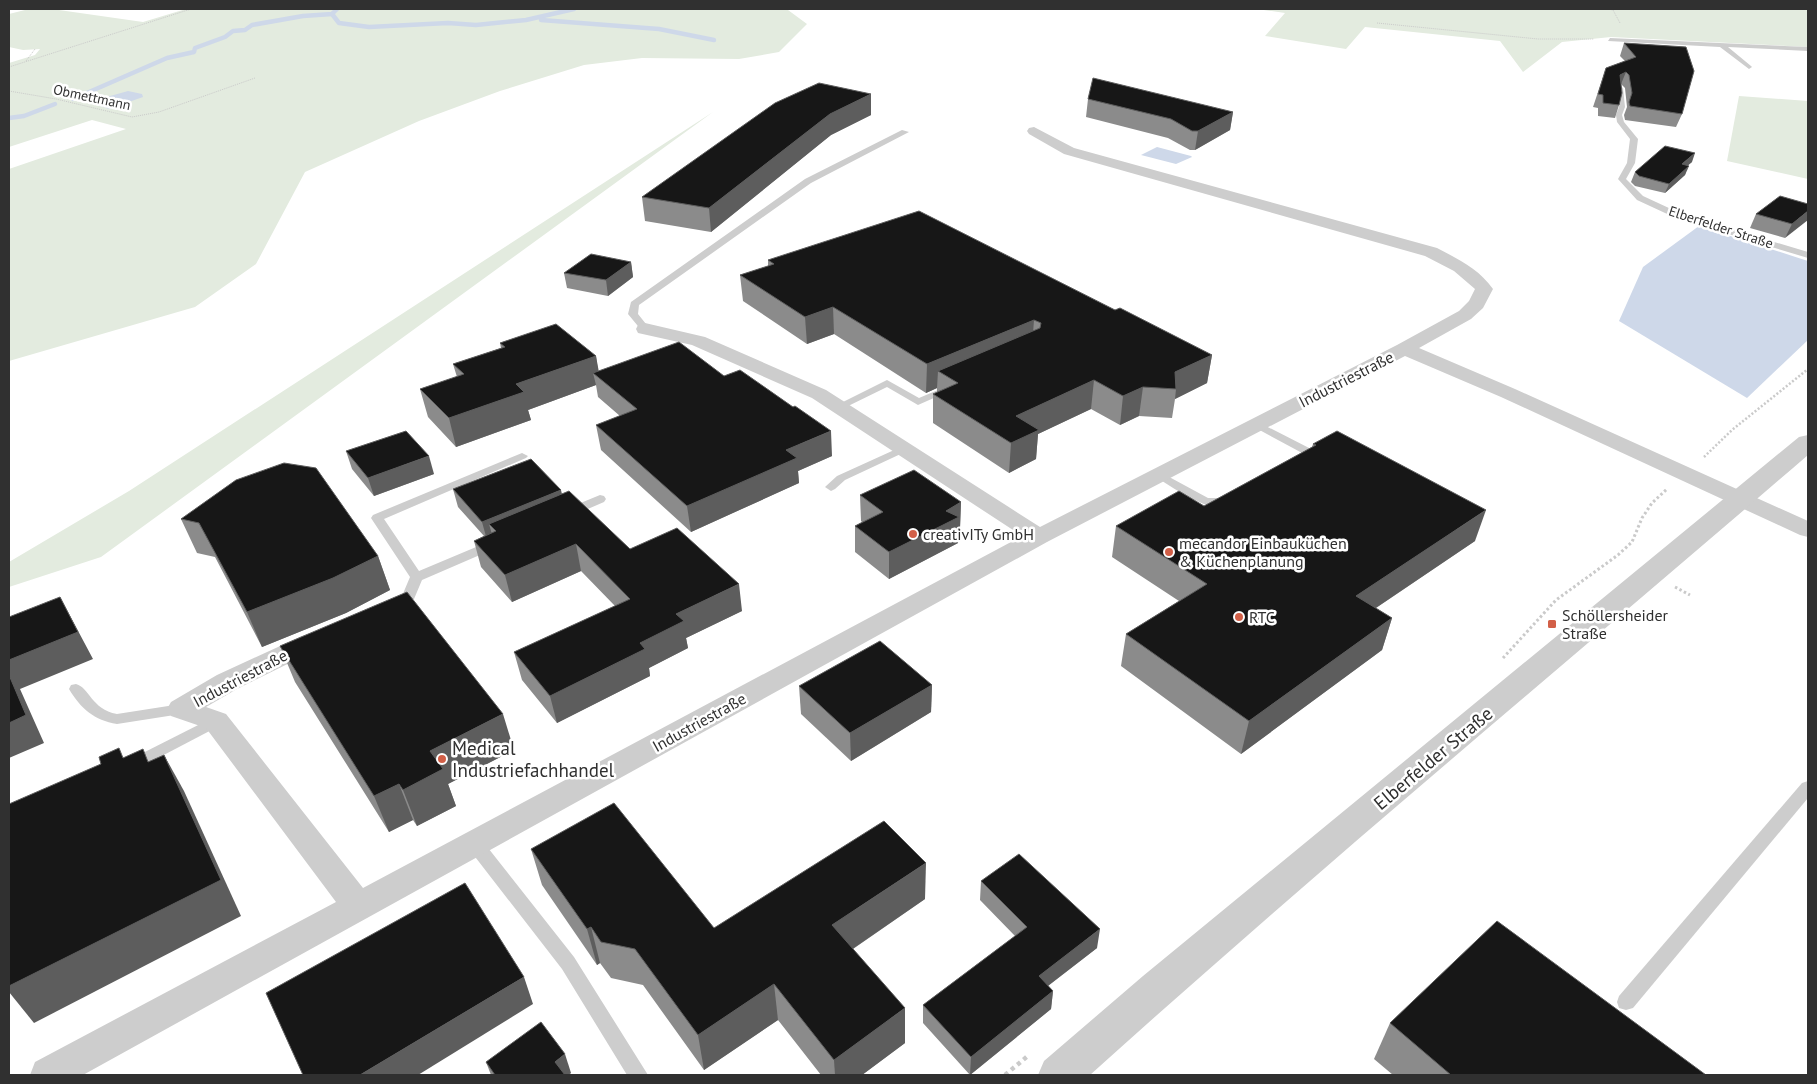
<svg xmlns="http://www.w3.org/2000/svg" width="1817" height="1084" font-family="'PT Sans',sans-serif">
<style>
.green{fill:#e3ebdf}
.water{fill:#ced8e9}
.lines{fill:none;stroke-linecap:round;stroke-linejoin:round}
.stream{stroke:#ced8e9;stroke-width:4.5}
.path-far3{stroke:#cacaca;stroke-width:1;stroke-dasharray:1 1;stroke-linecap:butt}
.path-far2{stroke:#cacaca;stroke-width:2.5;stroke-dasharray:2 2;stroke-linecap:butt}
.path-far1{stroke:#cacaca;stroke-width:3;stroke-dasharray:2.5 2.5;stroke-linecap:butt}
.path{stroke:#cacaca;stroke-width:4.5;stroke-dasharray:4 4;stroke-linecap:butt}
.service{fill:#cdcdcd;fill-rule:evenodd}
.minor{fill:#cdcdcd;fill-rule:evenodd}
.tertiary{fill:#cdcdcd;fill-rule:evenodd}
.wall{fill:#8b8b8b}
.shaded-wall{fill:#5d5d5d}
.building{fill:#171717;stroke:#5d5d5d}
.poi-dot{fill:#d25f47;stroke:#fff;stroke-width:2}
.labels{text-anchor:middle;stroke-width:5;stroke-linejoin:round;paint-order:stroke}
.far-street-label{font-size:14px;fill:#303030;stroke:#fff}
.street-label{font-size:16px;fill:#303030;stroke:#fff}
.poi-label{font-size:16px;fill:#303030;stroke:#fff;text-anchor:start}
.near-poi-label{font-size:19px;fill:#303030;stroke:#fff;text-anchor:start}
.near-street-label{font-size:19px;fill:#303030;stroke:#fff}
</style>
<rect width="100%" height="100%" fill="#fff"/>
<g class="green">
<path d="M29,9H52L143,22L186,9H790L788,10L807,24L779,52L739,59L642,58L584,65L500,91L419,121L305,172L256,264L195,307L9,361V169L126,129L92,120L9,147V63L35,55L40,49L23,50L9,47V14Z"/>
<path d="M1257,9H1808V47L1611,37L1562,42L1523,72L1500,41L1365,27L1346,49L1265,36L1285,13Z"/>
<path d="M1739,96L1808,101V179L1727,161Z"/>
<path d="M713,112L101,557L9,587V562L129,491Z"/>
</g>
<g class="water">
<path d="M128,91L142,94L143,97L109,109L89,102Z"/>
<path d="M1157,147L1191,156L1192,157L1176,164L1141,155Z"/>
<path d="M1699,226L1808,261V340L1747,398L1619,321L1643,267Z"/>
</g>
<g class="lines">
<g class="stream">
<path d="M332,14L339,23L369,27L448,23L476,25L526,20L574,9"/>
<path d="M541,20L659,29L714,40"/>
<path d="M73,99L167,58L194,52L195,48L225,37L233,31L245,30L252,25L303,16L332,14L337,9"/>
<path d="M9,118L24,116L55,104"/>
</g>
<g class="path-far3">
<path d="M1609,9L1613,10L1620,23"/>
<path d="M1377,23L1538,39H1594"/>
<path d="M26,61L35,49"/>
<path d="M9,67L191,9"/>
<path d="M9,91L56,99L132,117L159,112L255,78"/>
</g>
<path class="path-far2" d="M1704,457L1732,430L1808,369"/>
<g class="path-far1">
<path d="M1675,587L1690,595"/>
<path d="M1503,658L1556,600L1618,555L1632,542L1642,518L1652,503L1667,489"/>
</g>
<path class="path" d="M1005,1075L1029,1055"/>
<g class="service">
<path d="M1610,38L1808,47V51L1728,47L1751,66L1752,67L1749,69L1720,47L1608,41Z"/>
<path d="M1620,86L1623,88L1625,107L1622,115L1624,122L1638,139L1635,163L1626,179L1643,196L1684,215L1808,252V258L1678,219L1637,200L1618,179L1627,163L1630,139L1617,122L1616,115L1619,107L1617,88Z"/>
<path d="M902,130L909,132L811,183L639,305L638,314L650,329L648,331H642L628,314L631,302L805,179Z"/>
<path d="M887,380L919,398L945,387L949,386L954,389L918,405L887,387L842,409L838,410L833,407Z"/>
<path d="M1258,422L1313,450L1318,461L1312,465H1304L1302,463L1306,460L1304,454L1254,427L1253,425L1254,423Z"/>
<path d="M903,446L909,449L907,451L845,480L835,489L831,491L825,487L837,476Z"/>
<path d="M522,453L528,456L526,458L384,519L419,571L488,542H496L498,545L496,548L422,580L414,599H404L402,596L410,577L371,518L373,515Z"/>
<path d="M1160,472L1208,498H1228L1234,502C1217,520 1172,487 1156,477L1154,475L1156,473Z"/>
<path d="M600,495L604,496L606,499L604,502L574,515L570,516L564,512L566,509Z"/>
<path d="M76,684C90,688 91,709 117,714L181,704L186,705L188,709L186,713L181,714L117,724C94,720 81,709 69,689L71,685Z"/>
<path d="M216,716L221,717L223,721L221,725L137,769L132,771L127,769L124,765L127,761Z"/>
<path d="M1808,781V798L1633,1008L1626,1010L1619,1008L1617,1002L1619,996L1802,783Z"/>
<path d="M475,837L481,839L574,957L648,1075H627L562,969L469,849L467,844L469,839Z"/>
</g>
<path class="minor" d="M1034,127L1074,148L1437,248C1458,259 1479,269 1493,289L1483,308L1471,319L1419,348L1515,389L1808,521V537L1800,535L1501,397L1405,356L1047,542L83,1075H30L35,1062L336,902L206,728L171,716L167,709L171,702L217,675L302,636L311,633L320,636L324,642L320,648L237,689L206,707L226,714L363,888L1022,536L812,398L692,345L638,333L636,329L638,325L645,323L705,337L826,390L1040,527L1397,345L1459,311L1469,301L1475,289L1454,271L1425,256L1064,154L1029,134L1027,131L1029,128Z"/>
<path class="tertiary" d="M1808,435V455C1569,661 1325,863 1090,1075H1038L1044,1061L1143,976L1799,437Z"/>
</g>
<g class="wall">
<path d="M1624,43L1686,47L1682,114L1676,127L1625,120L1624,115L1627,107L1625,88L1621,84L1619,105L1615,118L1598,116V108L1593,107L1606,68L1625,61L1620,56Z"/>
<path d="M871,94V115L831,135L711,232L645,221L642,197Z"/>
<path d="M1088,99L1233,112L1230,130L1195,150H1190L1168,138L1086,117Z"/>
<path d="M1692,162L1688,165L1685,175L1665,193L1635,186L1631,182L1635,172Z"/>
<path d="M1808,204L1785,238L1750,228L1756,214Z"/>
<path d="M768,260L1115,310L1212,355L1207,383L1175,399L1172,418L1139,416L1120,425L1091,409L1038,434L1036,459L1009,473L933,423V394L937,392V388L926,393L834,334L807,344L743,301L740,275L768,266Z"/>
<path d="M631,262L633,277L608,296L567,288L564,273Z"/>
<path d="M500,343L596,356L598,371L832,456L798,471L799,483L691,532L601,450L596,425L620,416L598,397L596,385L528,410L531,420L456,447L428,417L420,389L457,377L453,364L501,348Z"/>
<path d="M1313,444L1475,541L1376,608L1392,618L1382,650L1241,754L1121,666L1126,634L1179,601L1112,557L1116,526L1204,506L1312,447Z"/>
<path d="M346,451L434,474L374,496L352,469Z"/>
<path d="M453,489L562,494L630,549L742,611L686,638L688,648L649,668L650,676L557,723L522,680L514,652L615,606L581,571L512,602L481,567L474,541L484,536L458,507Z"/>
<path d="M860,495L961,502L960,528L959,529L958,543L889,579L855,552V526L862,522L861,521Z"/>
<path d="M181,519L378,556L390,590L346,613L262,647L215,557L197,553Z"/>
<path d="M280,646L514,750L448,784L456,806L417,826L413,820L389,832L295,682Z"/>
<path d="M932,685L931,712L851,761L801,714L799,686Z"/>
<path d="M531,849L714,928L925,899L853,949L905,1043L862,1075H821L778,1020L704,1070L643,985L611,978L600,963L597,965L542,885Z"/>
<path d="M981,881L1097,948L1048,986L1053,991L1051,1009L970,1075L923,1023V1005L1015,936L980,900Z"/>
<path d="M1390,1023L1706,1075H1393L1374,1059Z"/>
<path d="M486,1062L571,1073L568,1075H491Z"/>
</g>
<g class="shaded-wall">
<path d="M1626,72L1621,84L1620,75Z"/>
<path d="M871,94V115L831,135L711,232L709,208L830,114Z"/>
<path d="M1233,112L1230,130L1195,150L1198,131Z"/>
<path d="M1695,153L1692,162L1679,173L1682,164Z"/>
<path d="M1689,166L1685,175L1665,193L1669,184Z"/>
<path d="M1808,211V220L1785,238L1792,224Z"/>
<path d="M631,262L633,277L608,296L606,280Z"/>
<path d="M833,307L834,334L807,344L805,317Z"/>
<path d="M1034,320L1032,347L938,371L937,388L926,393L927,364Z"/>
<path d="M1212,355L1207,383L1175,399L1176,389L1175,372Z"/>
<path d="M596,356L600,378L593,373L596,385L528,410L531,420L456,447L449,418L516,384Z"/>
<path d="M1094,380L1091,409L1038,434L1036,459L1009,473L1011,443L1016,416Z"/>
<path d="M1143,387L1139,416L1120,425L1123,396Z"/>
<path d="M831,431L832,456L798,471L799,483L691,532L687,506L786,450Z"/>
<path d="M429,456L434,474L374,496L368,478Z"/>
<path d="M561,490L565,507L489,524L493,538L487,540L482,522Z"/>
<path d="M961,502L960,528L959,529L958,543L889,579V552L946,511Z"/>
<path d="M1486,510L1475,541L1346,628L1356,596Z"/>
<path d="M576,544L581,571L512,602L505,575Z"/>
<path d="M378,556L390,590L346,613L262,647L247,612Z"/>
<path d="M739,584L742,611L686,638L688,648L649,668L650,676L557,723L550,696L640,643L676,614Z"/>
<path d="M60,597L93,659L20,689L44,743L9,758V660Z"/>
<path d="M1392,618L1382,650L1241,754L1249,721Z"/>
<path d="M932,685L931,712L851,761L850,733Z"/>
<path d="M503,714L514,750L448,784L456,806L417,826L403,790L430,751Z"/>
<path d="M164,755L184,791L241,916L34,1023L9,992V986Z"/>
<path d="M399,784L413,820L389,832L374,796Z"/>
<path d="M926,863L925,899L835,961L832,925Z"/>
<path d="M591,927L600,963L597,965L587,929Z"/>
<path d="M1100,929L1097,948L1036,995L1039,976Z"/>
<path d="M524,977L533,1004L418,1075H360Z"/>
<path d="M774,984L778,1020L704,1070L698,1035Z"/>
<path d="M1053,991L1051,1009L970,1075L971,1057Z"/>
<path d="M905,1008V1043L862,1075H835L834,1060Z"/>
<path d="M565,1054L571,1073L568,1075H559L555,1062Z"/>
</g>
<g class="building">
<path d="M1624,43L1686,47L1694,71L1682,114L1630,106L1629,102L1632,93L1629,75L1626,72L1620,75L1622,93L1619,105L1603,103V95L1598,94L1606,68L1636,57Z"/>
<path d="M1093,78L1233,112L1198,131H1192L1171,119L1088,99Z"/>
<path d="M819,83L871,94L830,114L709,208L642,197L775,103Z"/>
<path d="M1665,146L1695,153L1682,164L1689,166L1669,184L1639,176L1635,172Z"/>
<path d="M1780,196L1808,204V211L1792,224L1756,214Z"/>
<path d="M919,211L1115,310L1120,308L1212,355L1175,372L1176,389L1143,387L1123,396L1094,380L1016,416L1039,430L1011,443L933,394L958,383L938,371L1040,328L1041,323L1034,320L927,364L833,307L805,317L740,275L774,264L768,260Z"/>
<path d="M591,254L631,262L606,280L564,273Z"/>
<path d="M556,324L596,356L516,384L524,392L449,418L420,389L464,374L453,364L505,347L500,343Z"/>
<path d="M679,342L724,376L740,370L793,407L795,406L831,431L786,450L797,458L687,506L596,425L637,409L593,373Z"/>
<path d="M406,431L429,456L368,478L346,451Z"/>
<path d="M1337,431L1486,510L1356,596L1392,618L1249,721L1126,634L1207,584L1116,526L1179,491L1204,506L1316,445L1313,444Z"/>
<path d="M531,459L561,490L482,522L453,489Z"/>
<path d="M284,463L316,468L378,556L333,578L247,612L199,523L181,519L236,480Z"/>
<path d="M914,470L961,502L946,511L959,517L889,552L855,526L883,512L860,495Z"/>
<path d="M569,491L630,549L677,528L739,584L676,614L684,621L640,643L645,649L550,696L514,652L630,599L576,544L505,575L474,541L496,531L489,524Z"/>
<path d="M407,592L503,714L430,751L443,769L403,790L399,784L374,796L280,646Z"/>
<path d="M60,597L78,632L9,660V617Z"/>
<path d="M880,641L932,685L850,733L799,686Z"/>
<path d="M9,675L26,715L9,723Z"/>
<path d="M119,748L123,758L143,749L148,762L164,755L221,880L9,986V804L101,764L99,757Z"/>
<path d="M614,803L714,928L884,821L926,863L832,925L905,1008L834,1060L774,984L698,1035L635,949L601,942L591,927L587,929L531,849Z"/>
<path d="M1019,854L1100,929L1039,976L1053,991L971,1057L923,1005L1027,927L981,881Z"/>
<path d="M465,883L524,977L360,1075H303L266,993Z"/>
<path d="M1497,921L1706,1075H1451L1390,1023Z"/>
<path d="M541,1022L565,1054L555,1062L565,1075H495L486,1062Z"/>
</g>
<g class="poi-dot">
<circle cx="913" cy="534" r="5"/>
<circle cx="1169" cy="552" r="5"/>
<circle cx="1239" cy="617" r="5"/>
<rect x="1547" y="619" width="10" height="10" rx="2.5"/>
<circle cx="442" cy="759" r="5"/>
</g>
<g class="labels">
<g class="far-street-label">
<text transform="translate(92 97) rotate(12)" y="5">Obmettmann</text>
<text transform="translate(1721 227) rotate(18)" y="5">Elberfelder Straße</text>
</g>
<g class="street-label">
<text transform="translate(1346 379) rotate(-27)" y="6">Industriestraße</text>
<text transform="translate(240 678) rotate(-28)" y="6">Industriestraße</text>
<text transform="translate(699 722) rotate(-29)" y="6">Industriestraße</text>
</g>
<g class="poi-label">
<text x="923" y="540">creativITy GmbH</text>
<text x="1179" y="549">mecandor Einbauküchen<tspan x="1179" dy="18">&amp; Küchenplanung</tspan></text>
<text x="1562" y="621">Schöllersheider<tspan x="1562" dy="18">Straße</tspan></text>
<text x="1249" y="623">RTC</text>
</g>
<g class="near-poi-label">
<text x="452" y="755">Medical<tspan x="452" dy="22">Industriefachhandel</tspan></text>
</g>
<g class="near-street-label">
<text transform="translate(1433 758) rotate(-40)" y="7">Elberfelder Straße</text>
</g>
</g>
<rect width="1817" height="1084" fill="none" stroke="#303030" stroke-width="20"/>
</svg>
